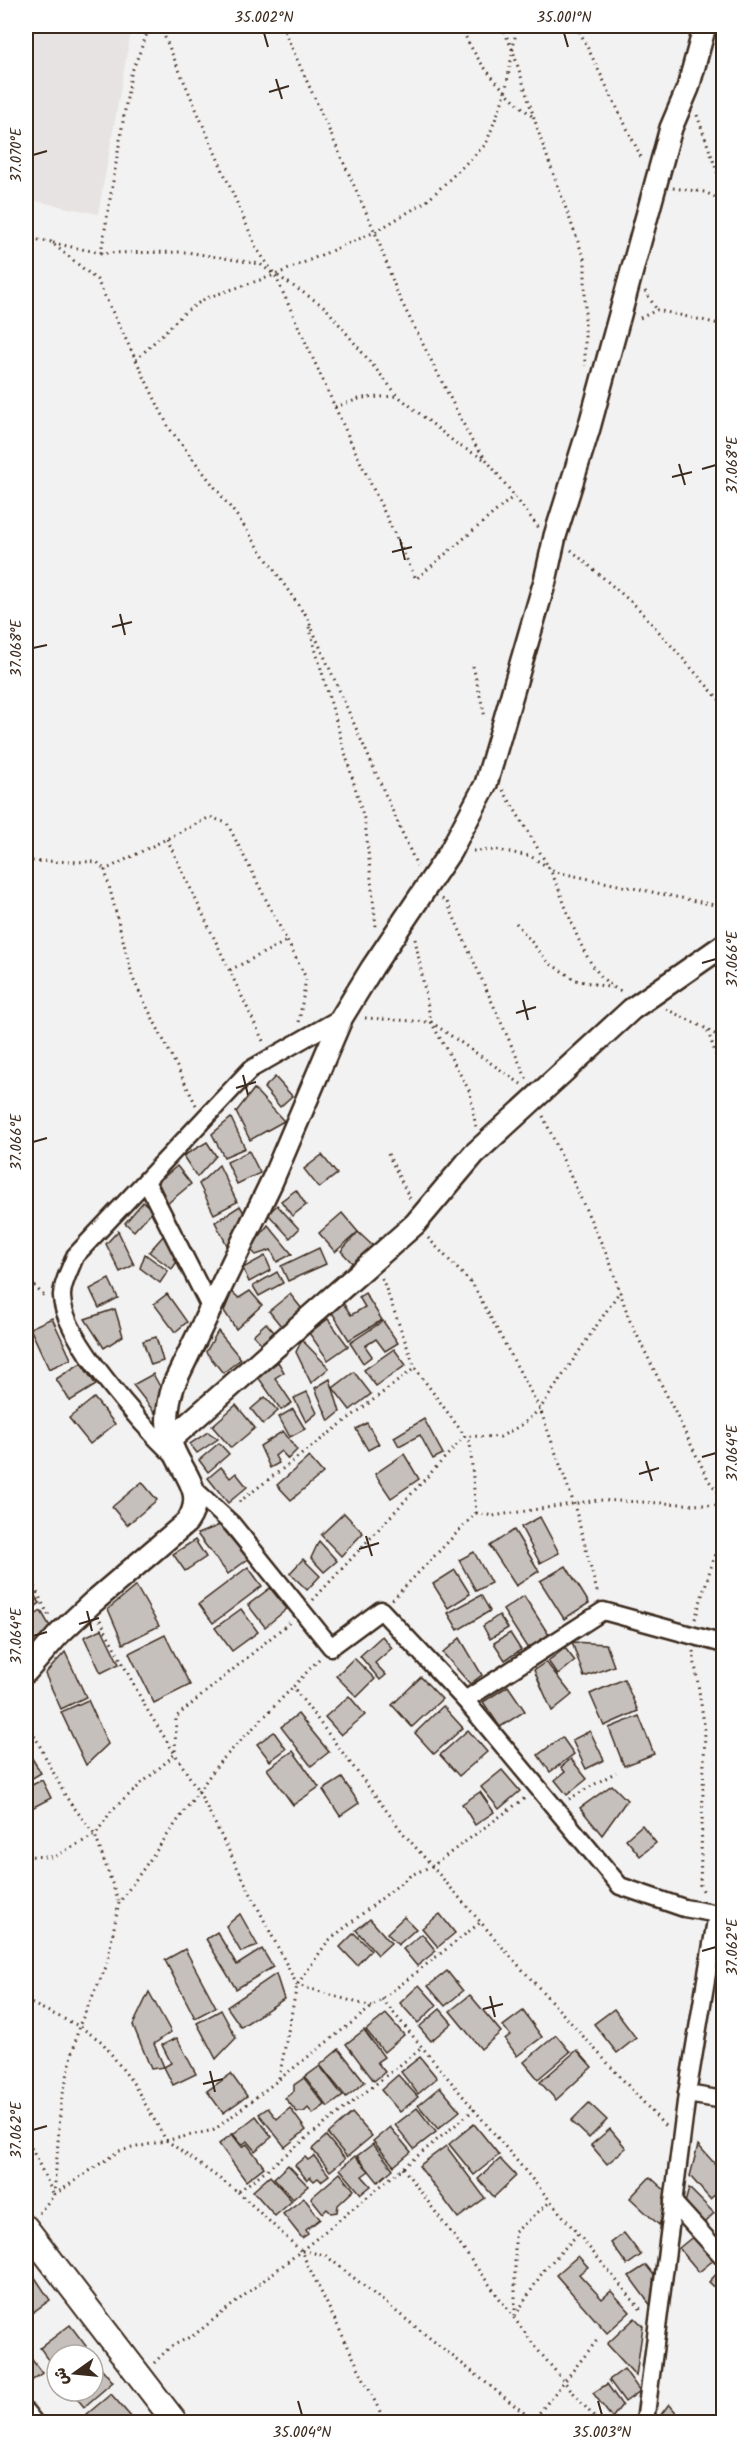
<svg xmlns="http://www.w3.org/2000/svg" width="749" height="2448" font-family="Kalam,'Playpen Sans Arabic',sans-serif">
<style>
.built{fill:#e6e3e2}
.building{fill:#c6c0bd;stroke:#3b2a1e;stroke-width:1.5}
.lines{fill:none;stroke-linecap:round;stroke-linejoin:round}
.minor-casing{stroke:#3b2a1e;stroke-width:21}
.tertiary-casing{stroke:#3b2a1e;stroke-width:26}
.secondary-casing{stroke:#3b2a1e;stroke-width:28}
.path{stroke:#3b2a1e;stroke-width:3;stroke-dasharray:1.5 4.5;stroke-linecap:butt}
.minor{stroke:#fff;stroke-width:16}
.tertiary{stroke:#fff;stroke-width:21}
.secondary{stroke:#fff;stroke-width:24}
.ticks{fill:none;stroke:#3b2a1e;stroke-width:2}
.neatline{fill:none;stroke:#3b2a1e;stroke-width:2}
.ticks-label{font-size:15px;text-anchor:middle;fill:#3b2a1e}
</style>
<rect width="100%" height="100%" fill="#f3f2f2"/>
<filter id="ink" filterUnits="userSpaceOnUse"><feTurbulence type="fractalNoise" baseFrequency=".0167" numOctaves="2"/><feDisplacementMap in="SourceGraphic" scale="12" xChannelSelector="R" yChannelSelector="G"/><feConvolveMatrix kernelMatrix="1 2 1 2 8 2 1 2 1" color-interpolation-filters="sRGB"/></filter>
<g filter="url(#ink)">
<path class="built" d="M26,26H132L98,214L26,199Z"/>
<g class="building">
<path d="M275,1077L292,1096L280,1107L264,1088Z"/>
<path d="M254,1089L284,1121L250,1140L236,1112Z"/>
<path d="M231,1118L245,1148L224,1157L212,1134Z"/>
<path d="M207,1142L216,1156L197,1177L183,1156Z"/>
<path d="M249,1151L260,1173L237,1184L227,1162Z"/>
<path d="M322,1155L337,1174L319,1188L304,1169Z"/>
<path d="M219,1165L237,1202L214,1214L199,1184Z"/>
<path d="M177,1166L191,1184L168,1203L158,1182Z"/>
<path d="M296,1190L306,1205L292,1216L281,1201Z"/>
<path d="M143,1202L153,1210L134,1231L125,1223Z"/>
<path d="M277,1205L299,1229L290,1238L268,1214Z"/>
<path d="M240,1206L246,1216L228,1247L215,1222Z"/>
<path d="M342,1213L358,1232L335,1252L319,1233Z"/>
<path d="M268,1225L292,1254L277,1262L271,1250L256,1255L250,1249Z"/>
<path d="M118,1231L134,1265L120,1272L106,1244Z"/>
<path d="M358,1232L373,1246L354,1265L341,1251Z"/>
<path d="M165,1234L181,1256L172,1269L149,1252Z"/>
<path d="M319,1248L326,1264L288,1281L281,1266Z"/>
<path d="M145,1254L168,1271L160,1283L140,1268Z"/>
<path d="M265,1256L271,1270L249,1282L243,1268Z"/>
<path d="M277,1272L283,1283L259,1296L253,1286Z"/>
<path d="M109,1279L118,1298L99,1308L90,1289Z"/>
<path d="M250,1291L262,1305L236,1329L224,1311L232,1292L239,1298Z"/>
<path d="M365,1293L382,1320L349,1340L331,1311L343,1303L351,1315L365,1307L359,1297Z"/>
<path d="M167,1294L187,1322L175,1332L154,1304Z"/>
<path d="M290,1294L302,1309L281,1326L269,1311Z"/>
<path d="M115,1309L123,1336L104,1348L85,1319Z"/>
<path d="M52,1318L71,1359L49,1369L30,1328Z"/>
<path d="M328,1319L348,1346L328,1360L309,1333Z"/>
<path d="M383,1321L398,1343L385,1351L376,1339L365,1346L372,1356L363,1363L350,1343Z"/>
<path d="M266,1323L274,1332L262,1344L253,1335Z"/>
<path d="M218,1331L241,1359L223,1373L206,1352Z"/>
<path d="M156,1337L163,1361L151,1365L143,1341Z"/>
<path d="M302,1340L329,1368L311,1383L296,1352Z"/>
<path d="M394,1349L406,1365L376,1386L364,1370Z"/>
<path d="M278,1362L284,1372L275,1378L292,1403L281,1410L258,1377Z"/>
<path d="M81,1363L96,1385L70,1401L56,1379Z"/>
<path d="M354,1372L371,1394L350,1410L333,1388Z"/>
<path d="M153,1374L163,1392L155,1413L133,1385Z"/>
<path d="M330,1379L340,1412L329,1421L315,1388Z"/>
<path d="M307,1392L317,1413L306,1422L294,1398Z"/>
<path d="M265,1397L278,1411L263,1424L251,1409Z"/>
<path d="M94,1398L115,1424L90,1444L69,1418Z"/>
<path d="M236,1405L255,1428L231,1448L212,1426Z"/>
<path d="M293,1409L305,1429L290,1437L279,1417Z"/>
<path d="M424,1419L443,1454L433,1459L420,1435L399,1446L394,1437Z"/>
<path d="M367,1423L379,1444L368,1450L356,1429Z"/>
<path d="M283,1431L297,1450L288,1459L281,1451L275,1456L279,1463L270,1468L260,1446Z"/>
<path d="M208,1432L218,1439L197,1453L190,1444Z"/>
<path d="M219,1443L229,1454L208,1472L199,1460Z"/>
<path d="M404,1454L419,1479L391,1498L375,1474Z"/>
<path d="M309,1457L323,1473L291,1500L277,1485Z"/>
<path d="M221,1467L230,1478L236,1473L247,1487L228,1503L208,1478Z"/>
<path d="M142,1482L157,1500L127,1525L112,1507Z"/>
<path d="M344,1513L363,1533L341,1556L321,1535Z"/>
<path d="M540,1517L559,1553L540,1563L521,1527Z"/>
<path d="M220,1525L248,1559L228,1574L197,1534Z"/>
<path d="M514,1530L539,1571L516,1586L490,1546Z"/>
<path d="M195,1540L206,1557L185,1571L173,1554Z"/>
<path d="M319,1541L337,1561L324,1572L311,1558Z"/>
<path d="M474,1552L491,1583L476,1591L459,1560Z"/>
<path d="M303,1559L320,1576L307,1590L290,1573Z"/>
<path d="M566,1566L589,1603L564,1619L540,1581Z"/>
<path d="M248,1567L262,1586L213,1623L199,1604Z"/>
<path d="M455,1570L470,1594L448,1608L433,1584Z"/>
<path d="M26,1584L40,1603L26,1614Z"/>
<path d="M136,1586L159,1626L123,1644L108,1609Z"/>
<path d="M270,1588L287,1609L265,1627L248,1605Z"/>
<path d="M481,1595L490,1611L458,1630L448,1613Z"/>
<path d="M524,1596L549,1635L528,1649L503,1610Z"/>
<path d="M241,1609L258,1632L232,1651L215,1628Z"/>
<path d="M41,1611L55,1635L34,1648L26,1634V1621Z"/>
<path d="M499,1615L508,1628L490,1639L483,1626Z"/>
<path d="M102,1629L119,1664L101,1673L84,1637Z"/>
<path d="M510,1633L521,1650L505,1660L494,1643Z"/>
<path d="M165,1635L190,1685L154,1703L129,1653Z"/>
<path d="M382,1636L392,1648L375,1663L386,1675L380,1680L360,1656Z"/>
<path d="M460,1638L482,1675L470,1684L443,1653Z"/>
<path d="M572,1642L606,1644L614,1666L584,1677Z"/>
<path d="M565,1648L575,1661L558,1675L548,1661Z"/>
<path d="M65,1652L86,1697L61,1709L45,1674Z"/>
<path d="M354,1658L375,1679L357,1697L336,1676Z"/>
<path d="M546,1662L572,1695L552,1711L534,1670Z"/>
<path d="M421,1677L442,1699L412,1727L392,1705Z"/>
<path d="M624,1679L638,1711L604,1726L590,1694Z"/>
<path d="M508,1686L525,1711L500,1727L483,1702Z"/>
<path d="M349,1696L365,1715L341,1735L325,1717Z"/>
<path d="M88,1700L108,1744L86,1765L61,1712Z"/>
<path d="M443,1706L463,1728L434,1754L415,1733Z"/>
<path d="M298,1714L329,1752L311,1766L281,1727Z"/>
<path d="M639,1716L654,1754L624,1766L609,1728Z"/>
<path d="M468,1730L487,1752L459,1776L440,1755Z"/>
<path d="M590,1731L604,1760L586,1769L572,1740Z"/>
<path d="M274,1732L286,1749L270,1761L257,1744Z"/>
<path d="M562,1737L574,1754L550,1772L538,1755Z"/>
<path d="M293,1751L319,1787L293,1805L267,1769Z"/>
<path d="M30,1755L41,1773L26,1782V1758Z"/>
<path d="M571,1759L587,1779L567,1795L555,1780L565,1772L561,1767Z"/>
<path d="M502,1770L520,1791L499,1809L481,1787Z"/>
<path d="M342,1778L359,1803L340,1816L323,1790Z"/>
<path d="M42,1780L51,1798L30,1809L26,1799V1788Z"/>
<path d="M612,1785L627,1800L602,1835L580,1808Z"/>
<path d="M480,1792L494,1812L475,1825L462,1804Z"/>
<path d="M642,1825L656,1843L640,1856L626,1839Z"/>
<path d="M240,1914L258,1946L241,1952L226,1926Z"/>
<path d="M440,1914L455,1933L438,1947L422,1928Z"/>
<path d="M404,1917L416,1929L398,1945L387,1933Z"/>
<path d="M370,1919L391,1943L378,1955L356,1930Z"/>
<path d="M217,1932L237,1965L262,1949L273,1967L236,1989L206,1939Z"/>
<path d="M354,1933L371,1950L357,1965L340,1947Z"/>
<path d="M422,1934L436,1951L417,1966L403,1949Z"/>
<path d="M185,1949L216,2007L195,2018L165,1960Z"/>
<path d="M447,1971L463,1991L445,2006L428,1986Z"/>
<path d="M276,1974L284,1999L241,2027L227,2007Z"/>
<path d="M419,1985L437,2005L418,2023L400,2003Z"/>
<path d="M149,1992L171,2032L154,2044L164,2067L151,2069L133,2025Z"/>
<path d="M470,1995L501,2032L481,2049L450,2011Z"/>
<path d="M440,2009L452,2023L431,2041L419,2027Z"/>
<path d="M614,2009L636,2038L617,2053L594,2024Z"/>
<path d="M221,2010L236,2038L216,2059L197,2023Z"/>
<path d="M523,2011L542,2037L517,2056L505,2039L510,2035L503,2026Z"/>
<path d="M386,2014L404,2035L384,2052L366,2030Z"/>
<path d="M364,2030L384,2057L377,2062L385,2072L374,2081L346,2044Z"/>
<path d="M556,2035L570,2052L538,2079L524,2062Z"/>
<path d="M177,2038L196,2074L173,2085L164,2067L171,2063L162,2045Z"/>
<path d="M339,2049L365,2082L346,2097L320,2065Z"/>
<path d="M577,2050L592,2067L556,2100L540,2082Z"/>
<path d="M420,2057L437,2078L418,2094L401,2072Z"/>
<path d="M320,2066L343,2096L328,2107L305,2077Z"/>
<path d="M231,2074L247,2096L223,2113L207,2091Z"/>
<path d="M398,2075L418,2097L400,2112L381,2090Z"/>
<path d="M304,2078L325,2105L313,2114L308,2108L304,2112H297L285,2098L294,2091V2085Z"/>
<path d="M440,2087L460,2111L438,2129L418,2105Z"/>
<path d="M589,2103L607,2120L589,2138L571,2121Z"/>
<path d="M268,2108L277,2119L290,2108L306,2130L285,2147L259,2114Z"/>
<path d="M417,2108L436,2132L414,2149L395,2125Z"/>
<path d="M352,2113L372,2136L347,2157L328,2134Z"/>
<path d="M256,2116L272,2137L255,2151L247,2141L242,2145L233,2134Z"/>
<path d="M474,2124L499,2155L474,2175L449,2144Z"/>
<path d="M390,2127L411,2152L394,2166L373,2141Z"/>
<path d="M610,2129L626,2148L607,2164L591,2145Z"/>
<path d="M232,2134L242,2147L247,2144L264,2167L246,2181L219,2144Z"/>
<path d="M326,2136L345,2159L330,2171L312,2149Z"/>
<path d="M373,2144L393,2169L378,2182L357,2156Z"/>
<path d="M698,2145L724,2174V2187L710,2199L690,2176Z"/>
<path d="M446,2146L485,2198L458,2218L419,2166Z"/>
<path d="M314,2156L329,2175L321,2181L318,2178L314,2181L310,2177L307,2180L295,2165L305,2157L308,2160Z"/>
<path d="M355,2156L369,2171L362,2176L371,2186L361,2194L340,2169Z"/>
<path d="M500,2159L516,2176L494,2197L478,2179Z"/>
<path d="M288,2165L308,2186L293,2199L274,2178Z"/>
<path d="M340,2173L354,2190L338,2205L337,2212L331,2213L327,2209L323,2213L311,2198Z"/>
<path d="M270,2176L292,2201L275,2216L253,2191Z"/>
<path d="M650,2177L670,2195L659,2225L630,2198Z"/>
<path d="M689,2188L714,2213L704,2223L685,2203Z"/>
<path d="M304,2198L320,2219L306,2230L308,2234L302,2238L283,2214Z"/>
<path d="M624,2233L641,2255L627,2265L611,2243Z"/>
<path d="M695,2235L716,2258L699,2272L679,2248Z"/>
<path d="M578,2256L588,2267L579,2274L602,2299L611,2291L630,2312L607,2333L556,2275Z"/>
<path d="M646,2265L654,2275L651,2306L629,2276Z"/>
<path d="M720,2270L724,2273V2296L709,2282Z"/>
<path d="M32,2273L50,2300L26,2317V2277Z"/>
<path d="M635,2318L643,2326L636,2376L607,2344Z"/>
<path d="M70,2325L86,2346L74,2355H57L56,2369L40,2348Z"/>
<path d="M30,2357L42,2373L26,2385V2360Z"/>
<path d="M96,2362L113,2382L84,2407L71,2391H93V2365Z"/>
<path d="M624,2369L640,2391L625,2402L609,2380Z"/>
<path d="M607,2384L622,2405L612,2418L593,2393Z"/>
<path d="M111,2394L132,2418L127,2422H94L87,2414Z"/>
<path d="M669,2404L684,2422H659L657,2420Z"/>
</g>
<g class="lines">
<g class="minor-casing">
<g id="minor">
<path d="M146,1181L210,1307"/>
<path d="M176,1458C146,1429 60,1336 62,1295C62,1283 71,1268 75,1256L251,1069L342,1017"/>
<path d="M194,1489L232,1524L331,1647L381,1610L465,1700L620,1886L684,1908L724,1915"/>
<path d="M465,1700L603,1611L724,1644"/>
<path d="M687,2094L724,2100"/>
<path d="M673,2202L724,2258"/>
<path d="M26,2412L34,2422"/>
<path d="M645,2422L687,2094L717,1914"/>
</g>
</g>
<g class="tertiary-casing">
<g id="tertiary">
<path d="M170,1440L415,1224L474,1154L632,1009L724,945"/>
<path d="M26,1672L59,1634L92,1603L187,1522C209,1490 178,1471 170,1440C165,1421 168,1402 174,1384L272,1181L342,1017L372,968L450,852L486,784L545,581L555,536L589,428L671,128L688,88L705,26"/>
</g>
</g>
<g class="secondary-casing">
<path id="secondary" d="M26,2228L175,2422"/>
</g>
<g class="path">
<path d="M160,26L257,249L275,275L350,440L416,579L514,496"/>
<path d="M282,26L375,232L398,295L472,441L539,528"/>
<path d="M461,26C476,64 502,90 533,117"/>
<path d="M502,26L513,51L541,140L585,261V366"/>
<path d="M577,26L642,159"/>
<path d="M697,115L724,191"/>
<path d="M673,188L705,192L724,202"/>
<path d="M26,238L51,242L97,280L169,428L237,516L305,615"/>
<path d="M53,243L101,253L187,252L260,264L272,273"/>
<path d="M101,253L131,74L150,26"/>
<path d="M278,276L325,307L398,396L458,445L484,459"/>
<path d="M645,291L657,310"/>
<path d="M640,318L657,310L724,325"/>
<path d="M136,360L185,312L206,298L275,275L375,232L427,201L486,144L505,94L517,26"/>
<path d="M335,407L362,398L398,396"/>
<path d="M571,550L637,607L724,705"/>
<path d="M305,613L417,866"/>
<path d="M309,627L365,822L376,927"/>
<path d="M473,666L485,717"/>
<path d="M503,790C519,817 535,843 550,870C569,905 582,978 624,992"/>
<path d="M167,839L264,1043"/>
<path d="M473,851L496,850L530,856L556,872L724,907"/>
<path d="M26,861L97,862L105,870"/>
<path d="M442,899L447,902L527,1080"/>
<path d="M516,923L549,963L576,980L612,988"/>
<path d="M721,928L724,912"/>
<path d="M415,939L431,1022L470,1092L476,1128"/>
<path d="M230,970L287,941"/>
<path d="M666,1009L707,1029L724,1078"/>
<path d="M365,1018L431,1022L521,1084"/>
<path d="M709,1030L724,1040"/>
<path d="M196,1105L133,979L105,870L210,817L227,823L306,978L299,1023"/>
<path d="M543,1116L610,1262L629,1319L709,1481L724,1499"/>
<path d="M724,1137V1142"/>
<path d="M388,1154L411,1201"/>
<path d="M428,1238L473,1285L540,1409L574,1504L598,1595"/>
<path d="M26,1277L45,1297"/>
<path d="M382,1278L415,1368L470,1443L476,1513L392,1600"/>
<path d="M239,1502L415,1368"/>
<path d="M476,1513L493,1516L598,1500L724,1506"/>
<path d="M26,1571L50,1618"/>
<path d="M313,1600L465,1436L500,1437L523,1424L540,1409L620,1291"/>
<path d="M695,1619L724,1525"/>
<path d="M100,1620L146,1708L199,1792L297,1985L372,2007"/>
<path d="M693,1651L705,1730L700,1885L705,1894"/>
<path d="M319,1659L293,1687L404,1834L510,1956L665,2126"/>
<path d="M26,1719L66,1797L95,1835L119,1903"/>
<path d="M569,1799L616,1772"/>
<path d="M26,1856L54,1857L95,1835L112,1810L175,1754L176,1717L291,1621"/>
<path d="M382,1999L642,2311"/>
<path d="M26,2001L79,2026L102,2042L133,2083L166,2140L238,2192L423,2047"/>
<path d="M279,2078L297,1985L328,1941L411,1875L432,1866L525,1798"/>
<path d="M26,2137L53,2193"/>
<path d="M403,2168L537,2349L598,2422"/>
<path d="M238,2192L301,2251L385,2422"/>
<path d="M54,2195L61,2102L79,2026L106,1967L119,1903L218,1764L293,1687"/>
<path d="M39,2213L54,2195L119,2151L214,2130L481,1922"/>
<path d="M302,2251L325,2255L533,2420"/>
<path d="M515,2316V2232L551,2201"/>
<path d="M515,2316L544,2270L578,2234"/>
<path d="M154,2363L170,2347L194,2335L301,2251L475,2109"/>
<path d="M532,2422L598,2339"/>
</g>
<use href="#minor" class="minor"/>
<use href="#tertiary" class="tertiary"/>
<use href="#secondary" class="secondary"/>
</g>
</g>
<path class="ticks" d="M264,33L268,47M564,33L568,47M276,79L282,99M269,92L289,86M33,155L47,151M679,464L685,485M702,469L716,465M672,477L692,472M400,539L405,560M392,552L412,547M120,614L125,635M112,627L132,622M33,648L47,645M702,963L716,959M523,1000L528,1020M516,1013L536,1007M243,1075L248,1095M236,1088L256,1082M33,1142L47,1138M702,1457L716,1453M646,1461L652,1481M639,1474L659,1468M366,1536L372,1556M359,1549L379,1543M87,1611L92,1631M79,1624L99,1618M33,1636L47,1632M702,1951L716,1947M490,1996L495,2017M483,2009L503,2004M210,2071L215,2092M203,2084L223,2079M33,2130L47,2126M298,2401L302,2415M598,2401L602,2415"/>
<rect width="749" height="2448" fill="none" stroke="#fff" stroke-width="66"/>
<g transform="translate(75 2373) rotate(255)"><circle r="28" fill="#ffffff" stroke="#b1aaa5" stroke-width="1.5"/>
<path d="M0-4.5L10 22L0 15L-10 22Z" fill="#3b2a1e"/>
<text y="-9" font-size="16" font-weight="bold" text-anchor="middle" fill="#3b2a1e">ش</text>
</g>
<rect x="33" y="33" width="683" height="2382" class="neatline"/>
<g class="ticks-label">
<text x="264" y="22">35.002°N</text>
<text x="564" y="22">35.001°N</text>
<text transform="translate(16 155) rotate(-90)" y="5">37.070°E</text>
<text transform="translate(732 465) rotate(-90)" y="5">37.068°E</text>
<text transform="translate(16 648) rotate(-90)" y="5">37.068°E</text>
<text transform="translate(732 959) rotate(-90)" y="5">37.066°E</text>
<text transform="translate(16 1142) rotate(-90)" y="5">37.066°E</text>
<text transform="translate(732 1453) rotate(-90)" y="5">37.064°E</text>
<text transform="translate(16 1636) rotate(-90)" y="5">37.064°E</text>
<text transform="translate(732 1947) rotate(-90)" y="5">37.062°E</text>
<text transform="translate(16 2130) rotate(-90)" y="5">37.062°E</text>
<text x="302" y="2437">35.004°N</text>
<text x="602" y="2437">35.003°N</text>
</g>
</svg>
